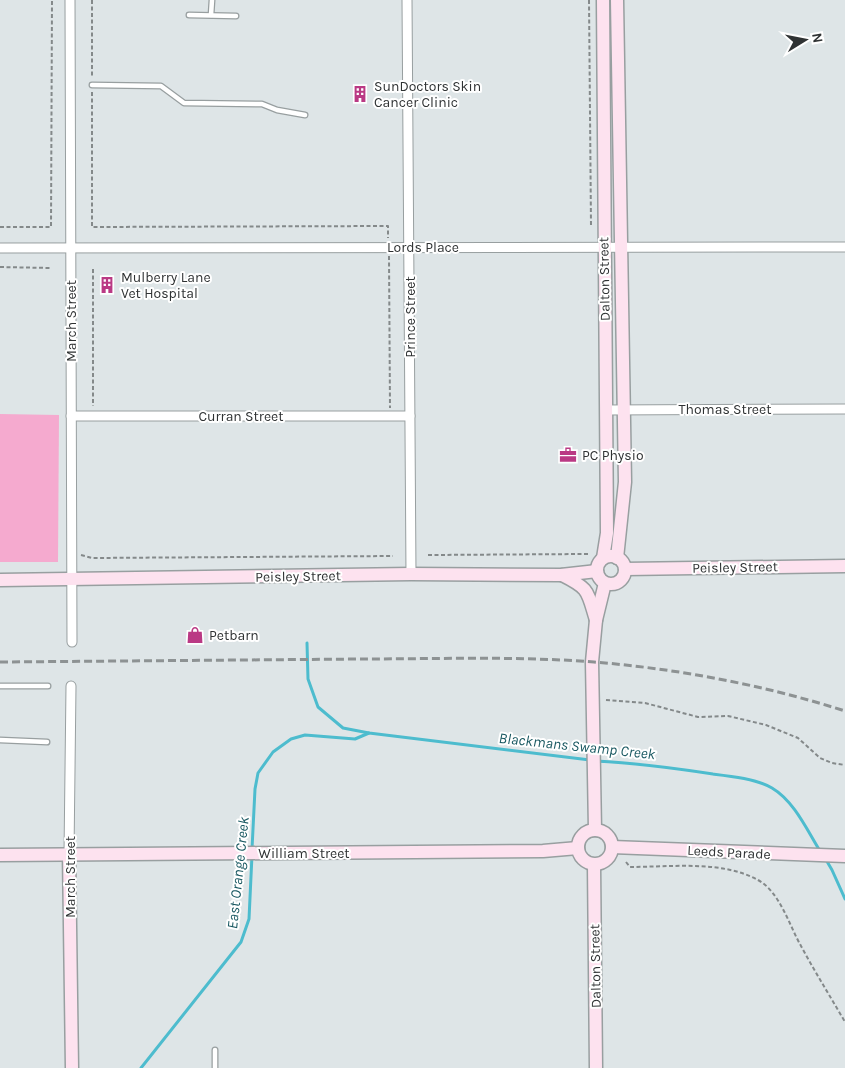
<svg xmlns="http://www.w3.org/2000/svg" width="845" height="1068" font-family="Karla,sans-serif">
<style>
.green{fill:#f5aacf}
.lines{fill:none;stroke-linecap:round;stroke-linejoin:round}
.stream{stroke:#4dbcce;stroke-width:3}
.lane-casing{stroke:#989fa0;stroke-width:7}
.street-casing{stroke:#989fa0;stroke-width:11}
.secondary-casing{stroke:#989fa0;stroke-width:15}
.path{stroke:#84898a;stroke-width:2;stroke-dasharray:4 2.5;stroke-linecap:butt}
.lane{stroke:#fff;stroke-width:4.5}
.street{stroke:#fff;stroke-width:9}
.secondary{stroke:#fde2ef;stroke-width:12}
.rail{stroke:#8d9293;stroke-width:3;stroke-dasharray:8 4;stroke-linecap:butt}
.labels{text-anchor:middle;stroke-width:4;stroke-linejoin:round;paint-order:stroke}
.poi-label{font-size:14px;fill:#2f3233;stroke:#fff;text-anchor:start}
.street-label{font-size:14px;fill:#2f3233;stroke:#fff}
.water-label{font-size:15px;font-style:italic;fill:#1a5962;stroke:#fff}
</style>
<rect width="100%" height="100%" fill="#dee5e7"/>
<path class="green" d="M0,414L59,415L58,562H0Z"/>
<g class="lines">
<g class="stream">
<path d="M307,643L308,679L318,707L343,728L369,733L590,760"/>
<path d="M596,761C635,763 674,768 713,774C730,776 757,779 772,788C794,801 807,830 820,851"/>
<path d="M252,849L255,789L258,773L273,752L291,739L305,735L355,739L369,733"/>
<path d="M825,858L832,870L845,899"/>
<path d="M141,1068L241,942L249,919L252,855"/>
</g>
<g class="lane-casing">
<g id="lane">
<path d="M189,15L236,16"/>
<path d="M211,15L212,0"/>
<path d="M92,85L161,86L184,103L262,104L277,110L305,115"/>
<path d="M0,686H48"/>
<path d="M0,740L47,742"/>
<path d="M215,1050V1068"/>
</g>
</g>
<g class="street-casing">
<g id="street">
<path d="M70,0L72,642"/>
<path d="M407,0L411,574"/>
<path d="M0,248L845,247"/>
<path d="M606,410L845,409"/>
<path d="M71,416H410"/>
<path d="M69,854L71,686"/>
</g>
</g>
<g class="secondary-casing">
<g id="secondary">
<path d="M603,0L607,533L603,558"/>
<path d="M617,0L625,482L617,558"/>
<circle cx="611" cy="570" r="14"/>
<path d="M625,569L845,566"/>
<path d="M562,575C590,589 587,591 596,620"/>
<path d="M0,580L411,574L561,575L597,571"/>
<circle cx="595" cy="847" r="17"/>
<path d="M595,830L592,662L596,620L605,583"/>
<path d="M612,847L845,856"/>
<path d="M69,854L72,1068"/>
<path d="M0,855L543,851L578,848"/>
<path d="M594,865L596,1068"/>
</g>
</g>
<g class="path">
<path d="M92,0V78"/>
<path d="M589,0L591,226"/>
<path d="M92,92V227L388,226V238"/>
<path d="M0,227H51L52,0"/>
<path d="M389,256L390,408"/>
<path d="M0,267L51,268"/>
<path d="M93,269V406"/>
<path d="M81,555L92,558L393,556"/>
<path d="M428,555L588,554"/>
<path d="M606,700L645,703L698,717L728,716L766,725L798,738L820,758L832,763L845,765"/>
<path d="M626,862L630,867C670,867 722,860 758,880C780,892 789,925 801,946C815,972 830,996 845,1022"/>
</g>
<use href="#lane" class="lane"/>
<use href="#street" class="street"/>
<use href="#secondary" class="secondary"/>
<path class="rail" d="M0,662C120,661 239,660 359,659C437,659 516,656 594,662C679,669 764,685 845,711"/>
</g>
<defs>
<g id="building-bare" transform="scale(1.35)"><path d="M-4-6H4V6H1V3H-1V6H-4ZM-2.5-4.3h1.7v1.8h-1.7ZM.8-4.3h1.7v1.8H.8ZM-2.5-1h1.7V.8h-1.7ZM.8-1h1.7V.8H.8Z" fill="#ba3984" stroke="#fff" stroke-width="2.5" paint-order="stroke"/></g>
<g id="office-bare" transform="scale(1.35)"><path d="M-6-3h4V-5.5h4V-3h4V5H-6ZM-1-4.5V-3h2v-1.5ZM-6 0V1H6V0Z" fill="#ba3984" stroke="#fff" stroke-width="2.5" paint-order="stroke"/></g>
<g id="shop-bare" transform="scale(1.35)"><path d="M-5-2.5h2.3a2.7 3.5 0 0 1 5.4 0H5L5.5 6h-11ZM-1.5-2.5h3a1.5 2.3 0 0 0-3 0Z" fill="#ba3984" stroke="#fff" stroke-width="2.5" paint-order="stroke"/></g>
</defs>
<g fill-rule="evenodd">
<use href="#building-bare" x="360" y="94"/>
<use href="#building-bare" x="107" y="285"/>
<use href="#office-bare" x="568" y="455"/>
<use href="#shop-bare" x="195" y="635"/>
</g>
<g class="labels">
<g class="poi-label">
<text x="374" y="91">SunDoctors Skin<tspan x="374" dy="16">Cancer Clinic</tspan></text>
<text x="121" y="282">Mulberry Lane<tspan x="121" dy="16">Vet Hospital</tspan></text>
<text x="582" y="460">PC Physio</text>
<text x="209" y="640">Petbarn</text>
</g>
<g class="street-label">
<text x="423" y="252">Lords Place</text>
<text transform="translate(604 279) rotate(-91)" y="5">Dalton Street</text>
<text transform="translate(410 317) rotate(-90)" y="5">Prince Street</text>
<text transform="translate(71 321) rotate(-90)" y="5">March Street</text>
<text x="725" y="414">Thomas Street</text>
<text x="241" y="421">Curran Street</text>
<text transform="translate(735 567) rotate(-1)" y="5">Peisley Street</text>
<text transform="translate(298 576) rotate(-1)" y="5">Peisley Street</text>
<text transform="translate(729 852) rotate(3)" y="5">Leeds Parade</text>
<text x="304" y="858">William Street</text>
<text transform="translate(70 877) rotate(-90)" y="5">March Street</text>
<text transform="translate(595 966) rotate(-91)" y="5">Dalton Street</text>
</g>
<g class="water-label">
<text transform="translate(577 746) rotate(6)" y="5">Blackmans Swamp Creek</text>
<text transform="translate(238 873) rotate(-84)" y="5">East Orange Creek</text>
</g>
</g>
<g transform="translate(805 40) rotate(80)" stroke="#ffffff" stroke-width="4" paint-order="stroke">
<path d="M0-4L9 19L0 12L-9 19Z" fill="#2f3233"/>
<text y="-8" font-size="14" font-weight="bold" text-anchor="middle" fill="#2f3233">N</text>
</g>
</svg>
